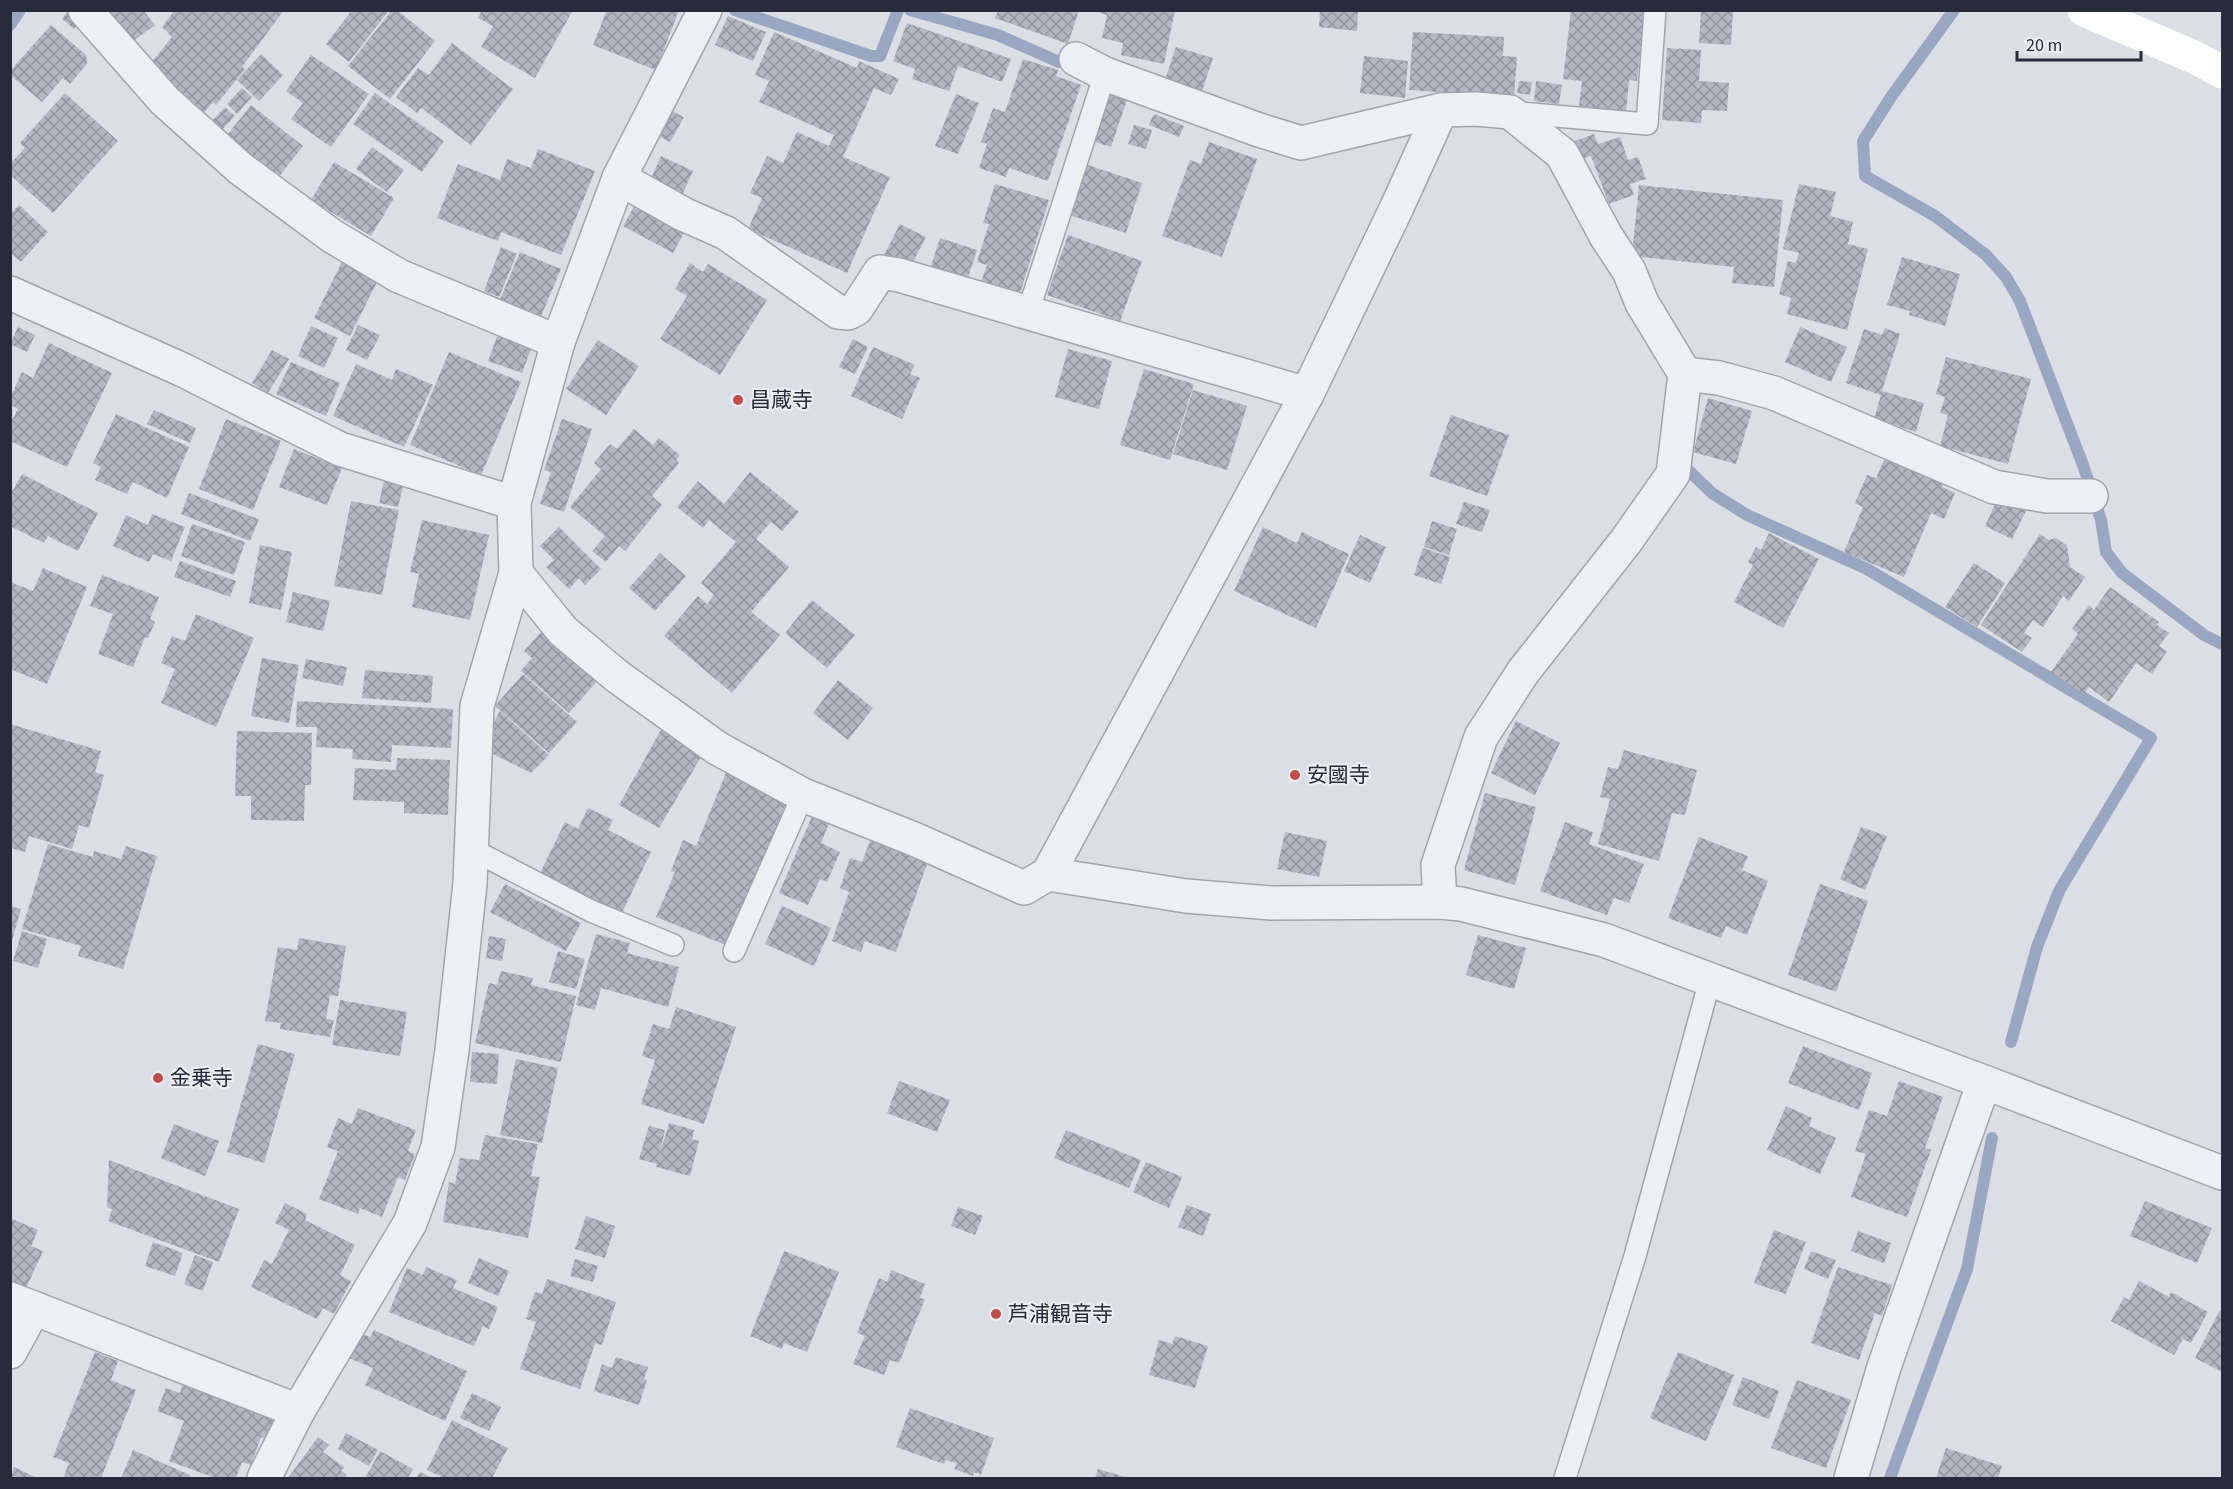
<svg xmlns="http://www.w3.org/2000/svg" width="2233" height="1489" font-family="'Source Sans 3','Noto Sans JP',sans-serif">
<style>
.lines{fill:none;stroke-linecap:round;stroke-linejoin:round}
.stream{stroke:#9aa7c2;stroke-width:12}
.building{fill:url(#building-cross-hatch)}
.service-casing{stroke:#a2a5ae;stroke-width:24}
.minor-casing{stroke:#a2a5ae;stroke-width:36}
.tertiary-casing{stroke:#a2a5ae;stroke-width:36}
.service{stroke:#eeeff4;stroke-width:21}
.minor{stroke:#eeeff4;stroke-width:33}
.tertiary{stroke:#eeeff4;stroke-width:33}
.secondary{stroke:#fff;stroke-width:33}
.poi-dot{fill:#c04d4b;stroke:#ebedf3;stroke-width:2}
.labels{text-anchor:middle;stroke-width:4.5;stroke-linejoin:round;paint-order:stroke}
.poi-label{font-size:21px;fill:#272b3a;stroke:#ebedf3;text-anchor:start}
</style>
<defs>
<pattern id="building-cross-hatch" width="8" height="8" patternUnits="userSpaceOnUse" patternTransform="scale(1.5)"><rect width="8" height="8" fill="#b4b7c1"/><path d="M0 0l8 8M0 8l8-8" fill="none" stroke="#92959e"/></pattern>
</defs>
<rect width="100%" height="100%" fill="#dcdee5"/>
<g class="lines">
<g class="stream">
<path d="M735,10L871,56H880L898,10"/>
<path d="M910,10L998,35L1059,62"/>
<path d="M1954,10L1891,97L1863,141L1865,176L1935,216L1986,255L2006,277L2020,301L2083,465L2101,520L2106,552L2122,573L2204,635L2222,644"/>
<path d="M10,25L20,10"/>
<path d="M1681,459L1688,470L1712,493L1747,515L1867,569L2151,738L2059,891L2037,947L2011,1042"/>
<path d="M1890,1478L1967,1269L1992,1138"/>
</g>
</g>
<g class="building">
<path d="M113,10H143L155,25L128,45L106,16Z"/>
<path d="M175,10H284L242,67L245,69L216,105L213,102L202,115L147,68L172,37L162,27Z"/>
<path d="M352,10H383L387,13L349,62L326,44Z"/>
<path d="M392,10H397L435,41L390,99L348,66Z"/>
<path d="M482,10H573L535,78L481,47L493,26L478,18Z"/>
<path d="M607,10H679L656,70L593,45Z"/>
<path d="M998,10H1079L1068,44L995,18Z"/>
<path d="M1175,10L1164,64L1121,55L1123,43L1102,38L1107,15L1094,11Z"/>
<path d="M1320,10H1358L1357,31L1319,27Z"/>
<path d="M1571,10H1645L1637,81L1629,80L1626,112L1579,106L1582,81L1563,79Z"/>
<path d="M1701,10H1733L1731,45L1699,43Z"/>
<path d="M68,11L81,21L74,29L62,19Z"/>
<path d="M728,16L766,32L753,61L715,45Z"/>
<path d="M907,23L1011,59L1002,82L958,66L949,91L912,79L915,69L893,61Z"/>
<path d="M51,25L86,55L87,64L70,84L63,78L42,102L10,75V71Z"/>
<path d="M774,32L857,68L859,61L899,79L891,95L874,88L843,157L890,177L847,273L748,229L762,198L750,193L767,156L783,163L797,132L829,146L834,135L759,102L769,81L755,75Z"/>
<path d="M1413,32L1504,37L1503,56L1517,57L1514,97L1409,90Z"/>
<path d="M452,43L513,89L471,145L421,108L417,113L396,97L418,68L429,75Z"/>
<path d="M1176,47L1213,58L1202,91L1165,80Z"/>
<path d="M1667,48L1701,50L1699,81L1729,83L1727,111L1702,110L1701,123L1662,120Z"/>
<path d="M261,54L283,75L259,101L237,80Z"/>
<path d="M311,55L369,94L331,147L291,119L303,103L286,91Z"/>
<path d="M1364,56L1408,61L1405,98L1360,93Z"/>
<path d="M1023,59L1058,70L1056,76L1081,85L1048,181L1009,168L1006,177L979,168L987,144L981,142L993,108L1005,112Z"/>
<path d="M1519,81L1532,82L1530,95L1517,93Z"/>
<path d="M1536,81L1562,85L1559,104L1534,101Z"/>
<path d="M242,88L252,97L237,114L227,104Z"/>
<path d="M65,93L118,141L53,213L10,175V164L25,148L20,143Z"/>
<path d="M375,93L444,141L422,172L353,124Z"/>
<path d="M1105,93L1127,100L1111,147L1089,140Z"/>
<path d="M956,94L979,103L958,154L935,146Z"/>
<path d="M251,105L303,146L274,183L221,143Z"/>
<path d="M225,107L235,116L218,134L208,125Z"/>
<path d="M670,110L684,117L670,142L658,136Z"/>
<path d="M1154,114L1184,126L1179,137L1149,125Z"/>
<path d="M1134,125L1152,130L1146,149L1128,144Z"/>
<path d="M1594,134L1598,144L1620,137L1628,160L1638,157L1646,179L1630,184L1634,195L1609,204L1591,156L1581,159L1575,141Z"/>
<path d="M1209,142L1257,159L1222,257L1162,236L1190,160L1201,164Z"/>
<path d="M372,147L404,170L387,192L356,169Z"/>
<path d="M538,149L595,171L561,255L501,232L498,241L437,218L458,164L500,180L507,159L531,168Z"/>
<path d="M661,156L693,171L680,200L648,185Z"/>
<path d="M334,162L394,198L371,236L311,200Z"/>
<path d="M1085,164L1142,183L1126,233L1069,215Z"/>
<path d="M995,184L1049,200L1018,300L979,288L987,265L977,262L989,224L983,223Z"/>
<path d="M1799,184L1836,192L1830,216L1853,222L1848,244L1868,249L1847,330L1787,314L1791,298L1779,294L1788,261L1796,263L1799,253L1783,249Z"/>
<path d="M1639,185L1783,200L1774,287L1732,283L1734,267L1632,256Z"/>
<path d="M636,203L686,229L673,253L623,226Z"/>
<path d="M19,205L48,232L21,262L10,252V214Z"/>
<path d="M900,224L926,237L910,268L884,255Z"/>
<path d="M1068,235L1142,261L1120,321L1047,295Z"/>
<path d="M940,238L977,250L966,284L929,272Z"/>
<path d="M501,247L517,254L499,297L484,291Z"/>
<path d="M520,252L561,269L539,321L498,304Z"/>
<path d="M1902,257L1960,274L1945,326L1909,315L1910,311L1887,305Z"/>
<path d="M343,260L379,278L350,336L314,318Z"/>
<path d="M690,263L703,272L708,264L767,300L720,375L660,339L687,296L675,289Z"/>
<path d="M358,325L380,335L367,360L346,350Z"/>
<path d="M311,326L338,338L324,368L298,356Z"/>
<path d="M18,327L35,335L27,352L10,344Z"/>
<path d="M1800,327L1847,347L1831,382L1785,362Z"/>
<path d="M1885,328L1900,334L1882,391L1924,403L1916,432L1874,419L1881,395L1846,383L1864,329L1882,335Z"/>
<path d="M499,331L533,344L522,373L488,361Z"/>
<path d="M853,339L868,347L855,374L839,367Z"/>
<path d="M598,340L639,366L606,415L566,389Z"/>
<path d="M49,343L112,373L67,467L10,441V424L18,409L10,405V398L22,372L33,378Z"/>
<path d="M873,347L915,365L910,374L920,378L902,419L851,396Z"/>
<path d="M1068,349L1112,361L1099,409L1055,397Z"/>
<path d="M272,350L289,359L268,393L252,383Z"/>
<path d="M449,352L521,382L481,475L410,445Z"/>
<path d="M1946,357L2031,379L2008,464L1940,446L1948,415L1940,413L1945,397L1936,394Z"/>
<path d="M291,362L340,383L326,416L276,394Z"/>
<path d="M356,364L392,380L396,369L433,385L404,447L333,416Z"/>
<path d="M1144,369L1194,384L1170,460L1120,445Z"/>
<path d="M1193,390L1247,406L1227,470L1173,454Z"/>
<path d="M1708,398L1752,411L1736,464L1693,452Z"/>
<path d="M154,410L196,428L190,443L147,424Z"/>
<path d="M116,414L189,447L167,498L133,482L127,494L95,480L101,467L93,463Z"/>
<path d="M1451,415L1509,435L1487,496L1429,476Z"/>
<path d="M226,419L281,441L253,510L199,489Z"/>
<path d="M562,419L592,429L564,512L540,504L551,472L544,470Z"/>
<path d="M634,429L653,445L659,438L680,455L676,460L679,463L652,496L662,505L625,551L619,546L606,562L592,551L605,536L570,507L601,469L594,463L610,444L617,449Z"/>
<path d="M294,449L342,468L327,505L279,487Z"/>
<path d="M1885,458L1944,483L1942,487L1955,493L1944,519L1931,513L1904,577L1844,552L1863,507L1855,503L1867,475L1876,478Z"/>
<path d="M750,472L799,512L782,531L771,522L756,539L789,567L751,612L780,635L732,693L664,636L698,596L707,604L714,595L701,583L736,542L709,520L703,528L677,507L698,481L724,504Z"/>
<path d="M22,474L98,513L78,551L48,536L44,543L10,526V495Z"/>
<path d="M384,481L403,486L398,507L379,503Z"/>
<path d="M189,493L259,519L250,541L181,514Z"/>
<path d="M1999,496L2027,509L2012,539L1985,526Z"/>
<path d="M351,501L399,510L382,595L334,586Z"/>
<path d="M1464,502L1490,510L1482,532L1456,524Z"/>
<path d="M152,514L185,527L171,561L153,554L149,562L113,546L126,515L148,525Z"/>
<path d="M422,520L489,535L470,620L412,607L419,574L410,572Z"/>
<path d="M1432,521L1457,529L1449,555L1424,547Z"/>
<path d="M192,524L245,542L234,575L181,556Z"/>
<path d="M559,527L601,569L585,585L579,578L569,589L546,567L554,560L540,546Z"/>
<path d="M1263,527L1297,543L1302,532L1349,554L1316,628L1234,591Z"/>
<path d="M1769,533L1819,559L1783,628L1734,602L1753,565L1748,562L1756,547L1761,550Z"/>
<path d="M2040,534L2049,540L2056,538L2067,545L2070,567L2085,577L2069,601L2063,596L2043,627L2033,620L2024,633L2032,638L2022,652L1981,625Z"/>
<path d="M1360,535L1386,547L1370,583L1344,571Z"/>
<path d="M260,545L292,552L281,610L249,603Z"/>
<path d="M1423,548L1450,557L1441,584L1414,575Z"/>
<path d="M660,553L686,576L655,611L629,588Z"/>
<path d="M180,561L236,581L230,597L174,577Z"/>
<path d="M1974,563L2005,583L1977,627L1945,607Z"/>
<path d="M43,568L87,587L47,684L10,669V582L33,591Z"/>
<path d="M102,575L159,597L150,619L155,622L148,638L145,637L133,667L98,654L113,614L90,606Z"/>
<path d="M2110,587L2159,622L2157,625L2169,633L2159,646L2167,651L2152,674L2136,663L2109,702L2089,687L2084,694L2051,672L2078,634L2072,629L2089,605L2094,610Z"/>
<path d="M293,592L330,601L323,631L286,622Z"/>
<path d="M812,600L855,635L827,668L785,633Z"/>
<path d="M196,614L254,638L216,727L161,703L175,669L161,663L172,636L185,641Z"/>
<path d="M542,631L598,680L569,713L521,671L532,658L524,651Z"/>
<path d="M262,658L299,665L289,723L251,716Z"/>
<path d="M306,659L347,667L343,686L302,678Z"/>
<path d="M365,670L433,676L431,703L362,698Z"/>
<path d="M523,674L577,722L549,753L495,706Z"/>
<path d="M838,680L873,708L848,740L813,713Z"/>
<path d="M297,701L453,709L451,748L392,745L391,762L352,759L353,749L316,747L317,727H296Z"/>
<path d="M500,711L549,755L531,773L489,752V731Z"/>
<path d="M1516,721L1560,743L1535,795L1491,773Z"/>
<path d="M10,724L101,751L95,772L104,775L89,828L79,825L72,849L29,836L25,852L10,848Z"/>
<path d="M662,728L704,752L659,828L619,805Z"/>
<path d="M237,731L312,733L311,785H305L304,821L251,820V796H235Z"/>
<path d="M1624,750L1697,770L1685,815L1672,813L1659,861L1598,844L1610,799L1600,797L1608,767L1618,769Z"/>
<path d="M397,758L450,760L448,815L404,813V802L353,800L355,768L396,770Z"/>
<path d="M726,773L788,798L728,946L656,917L675,872L671,871L683,840L696,846Z"/>
<path d="M1485,793L1536,807L1515,885L1464,870Z"/>
<path d="M588,808L613,820L608,830L651,852L622,913L540,873L565,822L578,829Z"/>
<path d="M813,814L830,821L821,843L840,852L827,882L820,879L808,905L779,893Z"/>
<path d="M1565,822L1593,832L1589,844L1644,864L1629,903L1614,898L1607,915L1540,891Z"/>
<path d="M1861,827L1887,836L1865,890L1840,879Z"/>
<path d="M1285,832L1327,841L1319,877L1277,869Z"/>
<path d="M1699,837L1748,856L1742,870L1768,881L1747,935L1726,926L1721,938L1668,918Z"/>
<path d="M870,841L928,861L896,952L865,941L861,952L832,941L849,892L840,888L850,858L862,862Z"/>
<path d="M48,844L93,857L94,851L121,859L126,846L157,856L123,969L78,956L81,946L22,929Z"/>
<path d="M505,884L581,923L566,951L490,912Z"/>
<path d="M1820,884L1868,901L1836,992L1788,975Z"/>
<path d="M10,906L21,909L11,944H10Z"/>
<path d="M782,906L831,928L814,966L765,944Z"/>
<path d="M22,931L47,939L38,968L13,961Z"/>
<path d="M596,934L630,943L627,953L679,967L668,1007L601,988L595,1010L576,1005Z"/>
<path d="M1478,935L1526,948L1514,989L1466,975Z"/>
<path d="M489,936L506,939L502,961L486,958Z"/>
<path d="M299,938L346,946L338,996L330,995L326,1019L334,1020L330,1037L280,1029L281,1023L265,1021L278,947L297,950Z"/>
<path d="M558,951L585,959L576,989L549,982Z"/>
<path d="M501,971L533,978L531,985L576,996L561,1062L475,1043L489,983L497,985Z"/>
<path d="M340,1000L407,1012L400,1056L332,1045Z"/>
<path d="M676,1007L736,1027L704,1124L641,1104L655,1060L642,1056L653,1024L669,1029Z"/>
<path d="M258,1044L295,1054L264,1163L227,1152Z"/>
<path d="M1803,1046L1872,1073L1859,1110L1788,1083Z"/>
<path d="M472,1052L499,1054L497,1084L470,1082Z"/>
<path d="M516,1059L558,1068L542,1143L500,1135Z"/>
<path d="M899,1081L950,1100L937,1132L887,1113Z"/>
<path d="M1899,1081L1943,1097L1925,1148L1931,1150L1907,1217L1851,1197L1866,1154L1855,1151L1869,1110L1887,1116Z"/>
<path d="M1786,1106L1812,1118L1809,1126L1836,1138L1820,1174L1767,1150Z"/>
<path d="M358,1108L416,1130L408,1151L415,1154L405,1180L398,1177L382,1217L360,1208L358,1214L319,1199L338,1151L327,1147L338,1118L352,1124Z"/>
<path d="M669,1123L694,1130L692,1139L699,1141L690,1176L656,1167L657,1164L639,1159L649,1126L665,1130L659,1157Z"/>
<path d="M174,1124L219,1141L205,1176L161,1158Z"/>
<path d="M1066,1130L1141,1160L1129,1188L1054,1158Z"/>
<path d="M485,1135L538,1144L531,1176L540,1177L528,1238L443,1222L449,1182L455,1184L460,1158L479,1160Z"/>
<path d="M109,1160L239,1209L219,1262L108,1221L112,1209L107,1207Z"/>
<path d="M1146,1162L1182,1177L1169,1208L1133,1192Z"/>
<path d="M2145,1201L2212,1228L2197,1263L2130,1236Z"/>
<path d="M285,1203L307,1214L305,1220L355,1245L340,1275L351,1281L334,1314L323,1308L317,1319L251,1287L264,1260L272,1264L289,1230L275,1223Z"/>
<path d="M1187,1205L1211,1214L1203,1236L1178,1227Z"/>
<path d="M958,1207L983,1216L975,1235L951,1226Z"/>
<path d="M586,1216L615,1226L605,1258L575,1249Z"/>
<path d="M10,1218L38,1230L31,1246L43,1251L26,1288L15,1283L13,1287L10,1286Z"/>
<path d="M1774,1230L1806,1242L1786,1294L1754,1283Z"/>
<path d="M1858,1231L1891,1243L1884,1263L1851,1251Z"/>
<path d="M153,1242L183,1253L175,1276L145,1266Z"/>
<path d="M784,1251L839,1272L807,1352L784,1343L782,1349L750,1336Z"/>
<path d="M1811,1251L1836,1260L1828,1279L1804,1269Z"/>
<path d="M195,1255L213,1262L203,1291L184,1284Z"/>
<path d="M479,1258L509,1271L498,1296L468,1283Z"/>
<path d="M575,1259L598,1266L593,1282L570,1276Z"/>
<path d="M426,1267L457,1280L453,1288L498,1307L489,1329L483,1326L474,1346L389,1312L407,1268L423,1275Z"/>
<path d="M1838,1267L1892,1285L1882,1316L1875,1313L1859,1360L1811,1343Z"/>
<path d="M891,1270L925,1284L920,1298L925,1299L899,1363L890,1360L884,1375L853,1364L865,1336L857,1333L879,1278L887,1282Z"/>
<path d="M547,1279L616,1302L602,1345L595,1343L580,1389L520,1369L536,1322L526,1319L535,1292L542,1294Z"/>
<path d="M2139,1281L2169,1297L2171,1292L2208,1312L2191,1343L2183,1339L2174,1355L2111,1321L2124,1297L2129,1300Z"/>
<path d="M2220,1310L2222,1312V1372L2195,1358Z"/>
<path d="M374,1330L467,1371L445,1421L365,1385L373,1368L349,1358L361,1333L370,1337Z"/>
<path d="M1175,1336L1208,1346L1195,1388L1149,1375L1159,1340L1172,1344Z"/>
<path d="M95,1352L118,1361L111,1380L136,1390L101,1478L95,1476L94,1478H63L69,1463L53,1457Z"/>
<path d="M1678,1352L1734,1375L1706,1441L1650,1418Z"/>
<path d="M616,1357L648,1367L644,1379L647,1380L639,1405L594,1391L602,1364L612,1368Z"/>
<path d="M1743,1377L1779,1391L1769,1419L1732,1405Z"/>
<path d="M1797,1380L1851,1400L1826,1468L1771,1448Z"/>
<path d="M184,1381L277,1416L268,1440L261,1437L251,1465L242,1462L236,1478H215L169,1461L184,1421L157,1411L166,1388L180,1393Z"/>
<path d="M472,1393L501,1407L489,1431L460,1418Z"/>
<path d="M910,1408L994,1438L981,1475L974,1472L973,1476L954,1469L957,1463L945,1460L944,1464L896,1447Z"/>
<path d="M452,1420L508,1448L492,1478H444L427,1470Z"/>
<path d="M346,1433L378,1450L369,1466L338,1449Z"/>
<path d="M318,1437L329,1445L323,1452L344,1467L341,1471L347,1475L345,1478H288Z"/>
<path d="M1946,1448L2002,1466L1998,1478H1936Z"/>
<path d="M133,1450L190,1475L189,1478H121Z"/>
<path d="M380,1451L413,1469L408,1478H365Z"/>
<path d="M14,1467L37,1478H10Z"/>
<path d="M1098,1469L1129,1478H1095Z"/>
<path d="M420,1472L432,1478H416Z"/>
</g>
<g class="lines">
<g class="service-casing">
<g id="service">
<path d="M1510,112L1647,124L1655,10"/>
<path d="M1028,312L1105,74"/>
<path d="M471,849L591,911L673,945"/>
<path d="M734,951L803,795"/>
<path d="M1565,1478L1635,1256L1710,980"/>
</g>
</g>
<g class="minor-casing">
<g id="minor">
<path d="M85,10L165,101L241,169L332,236L399,276L558,342"/>
<path d="M1076,59L1105,74L1259,130L1301,143L1441,110"/>
<path d="M619,178L683,214L726,233L838,312L848,313L856,309L880,272L899,275L1307,394"/>
<path d="M10,293L183,370L340,449L514,503"/>
<path d="M1685,374L1719,378L1774,393L1994,487L2047,496H2091"/>
<path d="M516,573L563,631L618,677L717,748L803,795L914,839L1024,888L1048,874L1307,394L1397,207L1441,110L1476,109L1510,112L1562,154L1606,236L1629,271L1642,303L1685,374L1673,474L1626,541L1523,672L1481,737L1438,865L1440,902"/>
<path d="M1048,874L1186,896L1272,903L1440,902L1461,904L1604,940L1984,1082L1884,1367L1851,1478"/>
<path d="M10,1299L298,1411"/>
<path d="M10,1352L34,1308"/>
<path d="M264,1478L298,1411L410,1223L438,1147L452,1050L470,884L477,706L516,573L514,503L558,342L619,178L705,10"/>
</g>
</g>
<g class="tertiary-casing">
<path id="tertiary" d="M1984,1082L2222,1173"/>
</g>
<use href="#service" class="service"/>
<use href="#minor" class="minor"/>
<use href="#tertiary" class="tertiary"/>
<path class="secondary" d="M2084,10L2194,57L2222,72"/>
</g>
<g class="poi-dot">
<circle cx="738" cy="400" r="6"/>
<circle cx="1295" cy="775" r="6"/>
<circle cx="158" cy="1078" r="6"/>
<circle cx="996" cy="1314" r="6"/>
</g>
<g class="labels">
<g class="poi-label">
<text x="750" y="407">昌蔵寺</text>
<text x="1307" y="782">安國寺</text>
<text x="170" y="1085">金乗寺</text>
<text x="1008" y="1321">芦浦観音寺</text>
</g>
</g>
<rect width="2233" height="1489" fill="none" stroke="#272b3a" stroke-width="24"/>
<path d="M2017 51v9h124v-9" fill="none" stroke="#272b3a" stroke-width="3"/>
<text x="2026" y="51" font-size="18" fill="#272b3a" stroke="#ebedf3" stroke-width="4.5" paint-order="stroke">20 m</text>
</svg>
